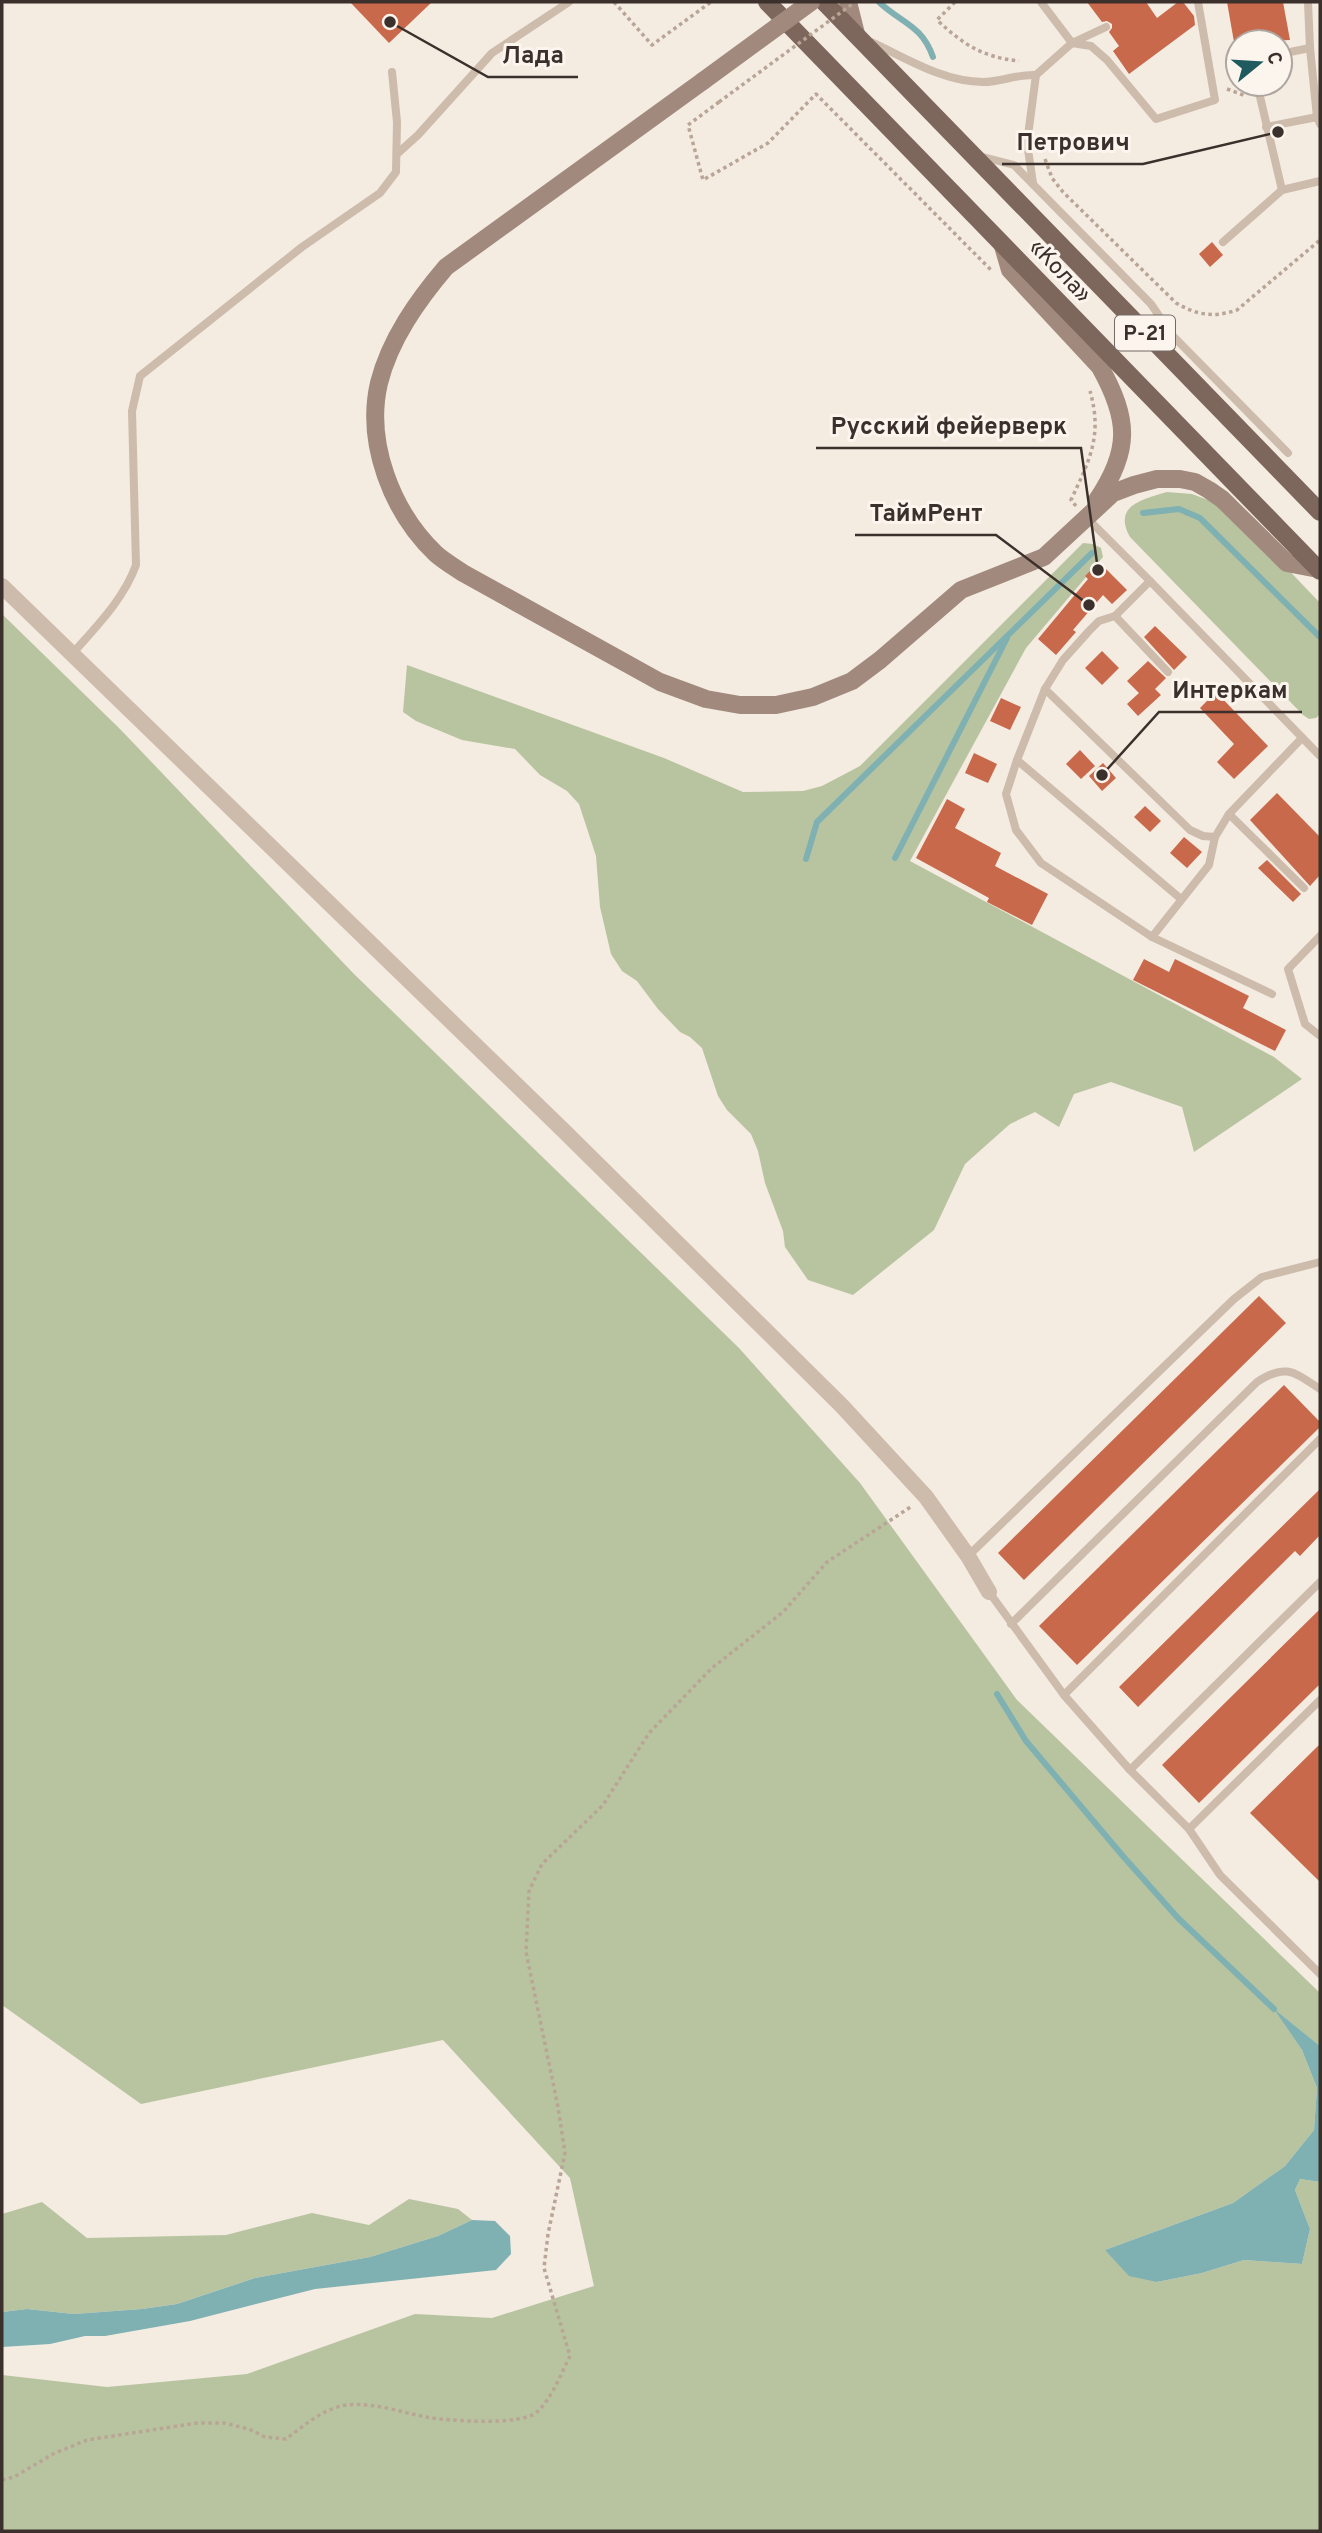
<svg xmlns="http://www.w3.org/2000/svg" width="1322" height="2533" font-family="Overpass,sans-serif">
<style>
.green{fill:#b8c4a0}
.water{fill:#7fb0b2}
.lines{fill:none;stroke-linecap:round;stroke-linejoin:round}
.stream{stroke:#7fb0b2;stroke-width:6}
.building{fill:#c8694b}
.path{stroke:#b9a596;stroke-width:3.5;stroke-dasharray:3.5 3.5;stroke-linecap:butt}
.lane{stroke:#cdbbac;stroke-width:8}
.street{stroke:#cdbbac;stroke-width:16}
.secondary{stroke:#a18a7d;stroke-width:18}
.primary{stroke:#7d675c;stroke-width:18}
.path-bridge{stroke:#b9a596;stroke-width:3.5;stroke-dasharray:3.5 3.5;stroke-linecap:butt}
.secondary-bridge{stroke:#a18a7d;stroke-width:18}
.labels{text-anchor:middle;stroke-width:6;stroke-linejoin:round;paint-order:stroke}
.shield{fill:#fbf5ee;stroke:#756b66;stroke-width:2}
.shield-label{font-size:21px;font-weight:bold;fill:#3b302b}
.street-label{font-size:23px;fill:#3b302b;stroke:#fbf5ee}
.leader{fill:none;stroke:#3b302b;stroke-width:2.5}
.callout-dot{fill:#3b302b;stroke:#fbf5ee;stroke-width:2.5}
.callout-label{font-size:24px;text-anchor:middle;font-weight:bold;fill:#3b302b;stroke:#fbf5ee;stroke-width:6;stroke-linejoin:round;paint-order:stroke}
</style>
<rect width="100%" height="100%" fill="#f4ebe1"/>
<g class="green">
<path d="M1167,492L1192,494L1216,503L1257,537L1320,603V714L1316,718L1309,719L1303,715L1130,537C1112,505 1144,499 1167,492Z"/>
<path d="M1083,543L1093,544L1101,548L1103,557L1026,648L910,861L1274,1057L1302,1079L1194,1152L1182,1107L1111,1082L1074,1094L1059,1127L1035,1112L1010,1124L965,1164L934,1230L853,1295L808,1280L785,1247L783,1231L765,1183L758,1151L751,1134L727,1110L718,1096L702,1048L690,1037L680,1032L658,1009L637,981L622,971L611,954L600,907L596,856L579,804L567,791L540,775L515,749L462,740L416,721L403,712L407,665L664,758L743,792L803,791L822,786L860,766Z"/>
<path d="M2,614L120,729L354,974L739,1348L860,1483L1017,1700L1320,1993V2046L1276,2011L1302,2050L1317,2088L1314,2130L1285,2166L1233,2203L1105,2250L1157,2282L1202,2273L1244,2260L1302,2264L1310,2229L1295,2190L1300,2179L1320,2182V2531H2V2375L107,2387L247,2374L415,2314L492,2318L594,2286L570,2178L443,2040L141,2104L2,2005Z"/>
<path d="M409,2199L458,2209L472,2220L438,2236L370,2257L255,2278L177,2304L142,2309L74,2314L27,2309L2,2312V2214L42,2202L87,2238L226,2235L312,2213L369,2225Z"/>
</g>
<g class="water">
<path d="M1274,2009L1320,2046V2182L1300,2179L1295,2190L1310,2229L1302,2264L1244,2260L1202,2273L1157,2282L1129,2276L1105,2250L1233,2203L1285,2166L1314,2130L1317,2088L1302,2050Z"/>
<path d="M472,2220L495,2221L510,2236L511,2254L496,2270L315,2289L190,2321L105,2336H85L50,2344L2,2347V2312L27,2309L74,2314L142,2309L177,2304L255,2278L370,2257L438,2236Z"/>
</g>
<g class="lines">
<g class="stream">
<path d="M879,2C901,23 922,25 933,57"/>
<path d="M1143,513L1179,509L1200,518L1320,637"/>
<path d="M895,858L1007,638"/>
<path d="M806,859L817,822L1092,553"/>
<path d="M997,1694L1026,1741L1122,1855L1178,1918L1274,2009"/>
</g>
</g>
<g class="building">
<path d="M350,2H432L389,43Z"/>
<path d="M1087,2H1146L1157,18L1178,2H1183L1194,16L1195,25L1129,74L1113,51L1119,46L1109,32L1112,28V24L1107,21L1102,22Z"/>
<path d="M1227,2H1283L1290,40L1234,42Z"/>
<path d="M1212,242L1223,255L1210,267L1199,254Z"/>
<path d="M1099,562L1127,590L1112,604L1103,595L1073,630L1076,632L1056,655L1038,639L1088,579L1085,576Z"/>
<path d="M1155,626L1187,657L1174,670L1144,637Z"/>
<path d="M1102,651L1119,668L1102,685L1085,668Z"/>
<path d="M1148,661L1166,678L1155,689L1161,695L1138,716L1127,704L1139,693L1127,681Z"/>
<path d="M1216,692L1268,746L1234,779L1217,762L1234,744L1200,708Z"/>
<path d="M1001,698L1021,707L1010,730L990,721Z"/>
<path d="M1080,750L1095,766L1081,779L1066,764Z"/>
<path d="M974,753L997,764L988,783L965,773Z"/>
<path d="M1103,763L1116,778L1102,791L1089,776Z"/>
<path d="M1277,793L1320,837V875L1310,886L1250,820Z"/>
<path d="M947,799L965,809L955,828L1001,853L995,866L1048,894L1032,925L987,902L989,898L916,858Z"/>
<path d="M1145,806L1161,821L1150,832L1134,817Z"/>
<path d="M1184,837L1202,852L1187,868L1170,853Z"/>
<path d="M1267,860L1301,894L1293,902L1258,868Z"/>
<path d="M1144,959L1169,972L1175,959L1249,996L1243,1008L1286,1030L1275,1051L1133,980Z"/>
<path d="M1259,1296L1286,1323L1024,1580L998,1553Z"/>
<path d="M1284,1385L1320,1422V1427L1077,1665L1039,1626Z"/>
<path d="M1320,1489V1535L1300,1556L1295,1551L1138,1707L1119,1687Z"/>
<path d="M1320,1609V1684L1199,1803L1162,1765Z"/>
<path d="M1320,1744V1882L1250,1813Z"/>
</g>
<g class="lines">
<g class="path">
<path d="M614,2L652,45L711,2"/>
<path d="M955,2L937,20C964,45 982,57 1019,61"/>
<path d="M1227,89L1246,96"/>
<path d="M719,102L688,125L703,180L768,143L816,94L991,270"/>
<path d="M1045,159L1052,178L1063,192L1176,303C1197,315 1213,318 1237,310L1320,240"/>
<path d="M1076,506L1071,500C1089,461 1103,436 1090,391"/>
<path d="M2,2480L14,2477L53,2454L87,2440L197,2423H224L249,2429L265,2437L286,2439C305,2425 322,2409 346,2405C373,2402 400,2412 426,2417C447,2421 522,2426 537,2412C552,2398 561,2374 570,2356L544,2268L548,2234L565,2153L558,2107L526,1952L529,1891L542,1864L603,1805L649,1733L712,1668L783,1612L827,1562L912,1506"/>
</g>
<g class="lane">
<path d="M1041,2L1072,43L1091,46L1107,60L1156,119L1215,100L1198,2"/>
<path d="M1308,2L1310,48"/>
<path d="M871,42C906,58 943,82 983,82C1002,82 1016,74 1036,75L1072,43L1106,27"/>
<path d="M1280,54L1310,48L1317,117L1320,124"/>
<path d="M1257,84L1282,190L1320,181"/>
<path d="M1266,127L1317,117"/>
<path d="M397,154L418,135L492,53L569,2"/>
<path d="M979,156L1014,165L1151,304L1172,335L1288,453"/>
<path d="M1033,183L1027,143L1036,75"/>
<path d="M1223,242L1282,190"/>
<path d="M1087,518L1150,581L1320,756"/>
<path d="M1150,581L1115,616L1099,621L1089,631L1063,660L1045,689L1017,760L1006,794L1016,830L1041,863L1152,937L1272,994"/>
<path d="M1115,616L1168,672"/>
<path d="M72,654C95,628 124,599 136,565L132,411L140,376L302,247L380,193L396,172L397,122L392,72"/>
<path d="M1045,689L1190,830L1203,836L1215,837"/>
<path d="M1017,760L1181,899"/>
<path d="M1229,814L1304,888"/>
<path d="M1320,936L1288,969L1305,1024L1320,1036"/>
<path d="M1152,937L1209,865L1215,837L1229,814L1302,738"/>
<path d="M968,1556L1234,1299L1262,1277L1320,1262"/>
<path d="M989,1592L1064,1695L1130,1770L1189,1829L1220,1875L1320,1974"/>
<path d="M1011,1624L1257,1382C1286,1363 1294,1372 1320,1389"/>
<path d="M1064,1695L1320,1439"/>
<path d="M1130,1770L1320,1582"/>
<path d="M1189,1829L1320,1700"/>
</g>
<path class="street" d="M2,586L564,1131L842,1406L926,1497L968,1556L989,1592"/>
<g class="secondary">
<path d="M848,2L856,34"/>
<path d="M703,81L446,267C418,300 390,339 379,383C365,443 392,512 436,554C444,561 454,567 463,573L660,682L706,699L740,705H776L813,697L852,681L880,660L961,590L1044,557L1113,493L1134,485L1157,479H1180L1195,482L1209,490L1222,499L1287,563L1318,569"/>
<path d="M1003,246L1010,270L1100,367C1129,419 1131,450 1097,500"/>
</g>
<g class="primary">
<path d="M767,2L1320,571"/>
<path d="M824,2L1320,512"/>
</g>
<path class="path-bridge" d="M719,102L855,2"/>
<path class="secondary-bridge" d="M703,81L811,2"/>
</g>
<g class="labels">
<rect class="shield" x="1115" y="315.5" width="60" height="35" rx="5"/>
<g class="shield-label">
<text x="1145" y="340">Р-21</text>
</g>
<g class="street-label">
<text transform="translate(1061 270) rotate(46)" y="8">«Кола»</text>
</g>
</g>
<path class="leader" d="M390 22L488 77H578M1278 132L1143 164H1002M1098 570L1081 448H816M1089 605L996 535H855M1102 775L1159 712H1302"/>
<g class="callout-dot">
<circle cx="390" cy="22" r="7"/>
<circle cx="1278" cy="132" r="7"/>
<circle cx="1098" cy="570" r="7"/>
<circle cx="1089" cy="605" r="7"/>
<circle cx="1102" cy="775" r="7"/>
</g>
<g class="callout-label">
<text x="533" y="63">Лада</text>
<text x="1073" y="150">Петрович</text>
<text x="949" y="434">Русский фейерверк</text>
<text x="926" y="521">ТаймРент</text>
<text x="1230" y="698">Интеркам</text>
</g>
<rect width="1322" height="2533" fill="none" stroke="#3b302b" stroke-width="7"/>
<g transform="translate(1259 63) rotate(72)"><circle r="33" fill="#fbf5ee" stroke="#aea6a0" stroke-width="2"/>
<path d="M0-5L12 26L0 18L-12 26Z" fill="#1f5a5e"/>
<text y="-10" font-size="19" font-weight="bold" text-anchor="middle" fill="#3b302b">С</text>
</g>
</svg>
